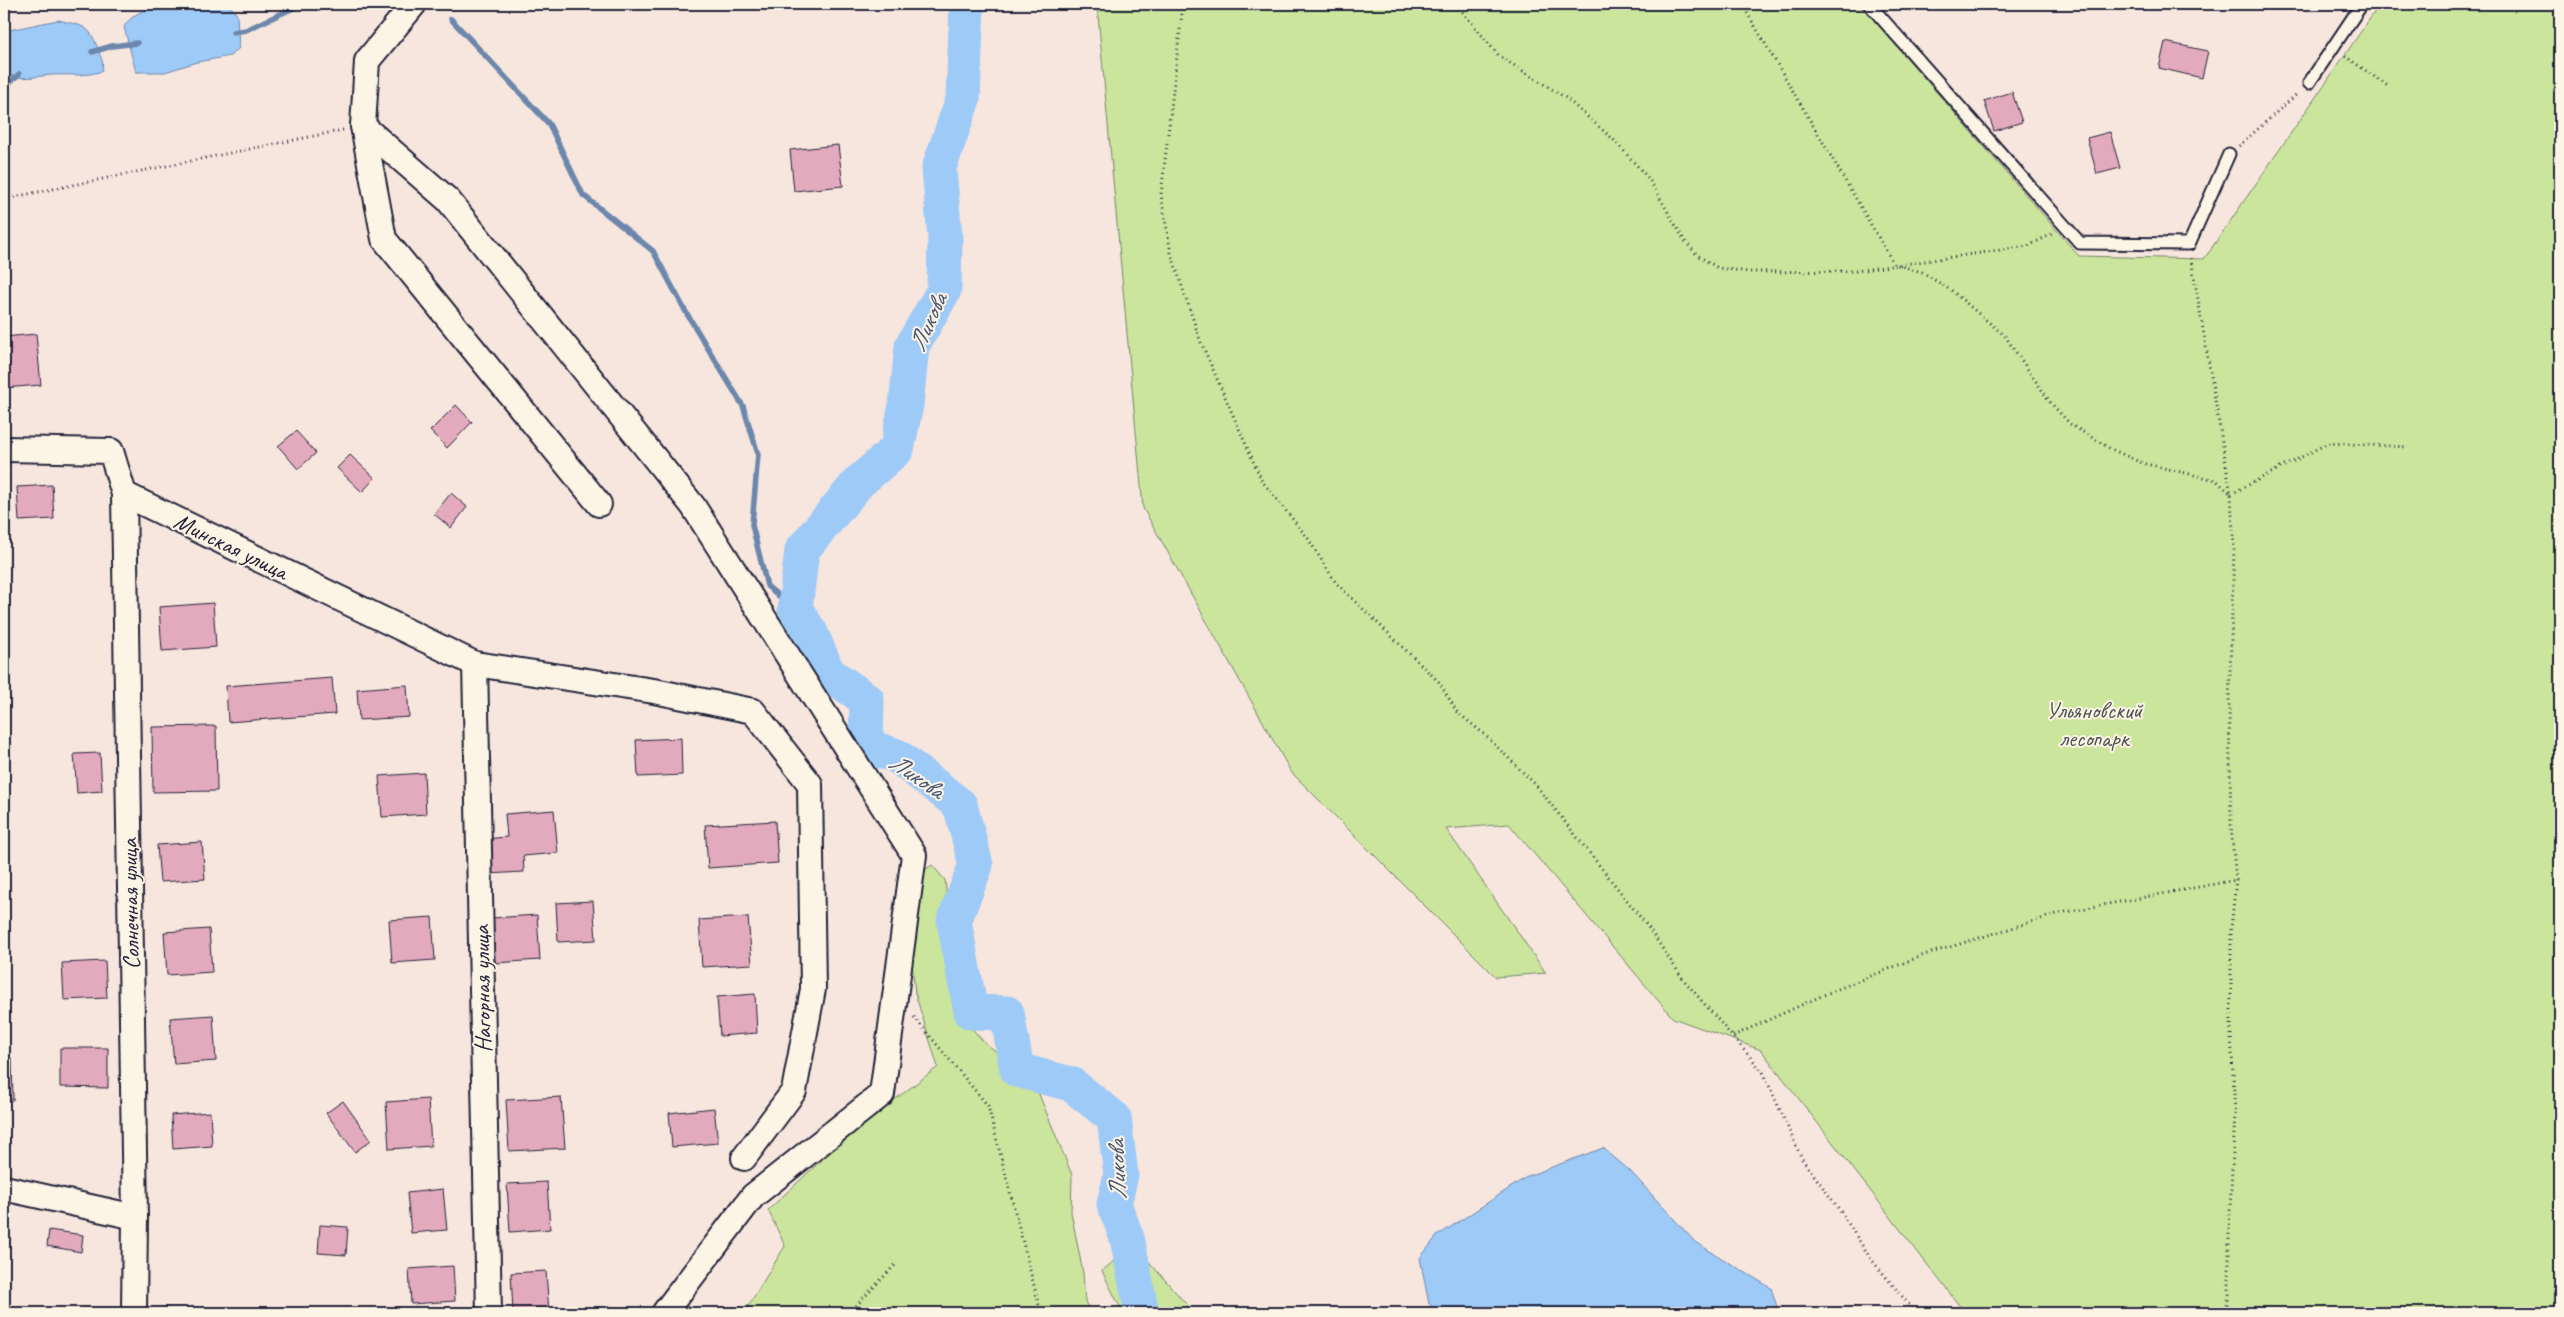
<svg xmlns="http://www.w3.org/2000/svg" width="2564" height="1317" font-family="Caveat,sans-serif">
<style>
.green{fill:#cbe59c;stroke:#76846c}
.water{fill:#9ecaf8;stroke:#6c87ac}
.lines{fill:none;stroke-linecap:round;stroke-linejoin:round}
.stream{stroke:#6c87ac;stroke-width:5.5}
.river{stroke:#9ecaf8;stroke-width:35}
.building{fill:#e3aabd;stroke:#22223b}
.lane-casing{stroke:#22223b;stroke-width:15}
.street-casing{stroke:#22223b;stroke-width:28}
.path{stroke:#22223b;stroke-width:3;stroke-dasharray:1 4;stroke-linecap:butt}
.lane{stroke:#fcf5e5;stroke-width:11}
.street{stroke:#fcf5e5;stroke-width:24}
.labels{text-anchor:middle;stroke-width:4;stroke-linejoin:round;paint-order:stroke}
.street-label{font-size:24px;fill:#22223b;stroke:#fcf5e5}
.park-label{font-size:24px;fill:#4c5353;stroke:#fcf5e5}
.water-label{font-size:25px;font-style:italic;fill:#475474;stroke:#fcf5e5}
</style>
<rect width="100%" height="100%" fill="#f7e6dd"/>
<filter id="ink" filterUnits="userSpaceOnUse"><feTurbulence type="fractalNoise" baseFrequency=".02" numOctaves="2"/><feDisplacementMap in="SourceGraphic" scale="10" xChannelSelector="R" yChannelSelector="G"/><feConvolveMatrix kernelMatrix="1 2 1 2 8 2 1 2 1" color-interpolation-filters="sRGB"/></filter>
<g filter="url(#ink)">
<g class="green">
<path d="M1097,4H1860L2079,256L2204,259L2380,4H2560V1313H1965L1761,1050L1673,1018L1509,824L1446,829L1546,973L1496,977L1291,772L1143,508Z"/>
<path d="M932,865L945,880L951,940L950,987L962,1017L983,1041L1034,1082L1072,1175L1071,1212L1083,1273L1085,1301L1090,1313H744L785,1246L768,1210L853,1131L938,1067L915,993L911,953L919,874Z"/>
<path d="M1137,1248L1194,1313H1123L1102,1271L1115,1260Z"/>
</g>
<g class="water">
<path d="M174,4H229L237,15L239,48L230,56L197,62L165,72H136L124,27C135,9 154,7 174,4Z"/>
<path d="M58,20C83,26 89,24 98,49C101,60 104,59 102,71C85,77 70,74 52,75C35,76 23,81 7,74L4,66V36L9,30Z"/>
<path d="M1603,1148L1630,1171L1695,1242L1771,1288L1779,1313H1439L1429,1304L1420,1258L1437,1236L1528,1176Z"/>
</g>
<g class="lines">
<g class="stream">
<path d="M451,19L549,124L583,195L653,251L687,314L743,406L758,454L752,525L767,586L795,609"/>
<path d="M233,32L246,30L302,4"/>
<path d="M92,52L112,46L137,43"/>
<path d="M4,88L19,74"/>
</g>
<path class="river" d="M967,4L963,99L939,168L945,238L944,290L912,346L906,405L897,449L858,483L802,550L795,609L811,633L828,673L867,700L866,746L897,756L960,805L976,865L954,921L971,1012L1007,1013L1017,1070L1071,1084L1114,1118L1121,1175L1114,1204L1127,1238L1142,1313"/>
</g>
<g class="building">
<path d="M2165,42L2208,51L2202,78L2159,68Z"/>
<path d="M2012,92L2022,122L1994,131L1984,101Z"/>
<path d="M2110,132L2120,168L2097,174L2087,138Z"/>
<path d="M838,145L843,186L794,191L790,150Z"/>
<path d="M36,334L41,385L4,388V337Z"/>
<path d="M456,405L472,422L447,448L430,431Z"/>
<path d="M296,431L316,453L298,469L278,446Z"/>
<path d="M350,455L375,478L362,492L337,468Z"/>
<path d="M52,485L54,519L19,521L17,487Z"/>
<path d="M451,493L467,507L451,528L434,514Z"/>
<path d="M213,603L216,647L162,651L159,607Z"/>
<path d="M332,678L335,714L228,722L226,686Z"/>
<path d="M407,685L409,717L359,720L357,689Z"/>
<path d="M4,686L7,724H4Z"/>
<path d="M216,726L217,791L153,792L152,727Z"/>
<path d="M681,738L682,775L638,777L636,740Z"/>
<path d="M100,753L102,791L77,793L74,754Z"/>
<path d="M424,773L426,814L382,817L379,776Z"/>
<path d="M554,810L558,853L523,856L524,872L487,874L484,839L507,837L505,814Z"/>
<path d="M775,821L778,863L708,868L705,825Z"/>
<path d="M202,842L205,879L160,882L157,845Z"/>
<path d="M593,901L596,940L558,942L556,903Z"/>
<path d="M537,915L540,960L495,963L492,918Z"/>
<path d="M432,917L435,960L392,963L389,920Z"/>
<path d="M748,917L752,964L702,967L699,920Z"/>
<path d="M209,929L212,972L167,975L164,932Z"/>
<path d="M105,961L107,998L64,1000L62,963Z"/>
<path d="M755,994L757,1033L720,1036L717,997Z"/>
<path d="M213,1015L216,1061L174,1064L170,1018Z"/>
<path d="M60,1048H108V1088L60,1087Z"/>
<path d="M4,1059H12L13,1100H4Z"/>
<path d="M561,1097L565,1148L509,1151L506,1100Z"/>
<path d="M428,1099L431,1146L389,1149L386,1102Z"/>
<path d="M343,1101L371,1140L355,1152L326,1113Z"/>
<path d="M714,1108L718,1143L672,1147L669,1113Z"/>
<path d="M210,1112L212,1146L173,1149L171,1115Z"/>
<path d="M547,1182L550,1229L510,1232L507,1184Z"/>
<path d="M443,1189L447,1230L411,1233L407,1193Z"/>
<path d="M320,1225L348,1227L346,1255L318,1253Z"/>
<path d="M49,1230L83,1235L81,1252L47,1246Z"/>
<path d="M453,1266L455,1301L411,1304L409,1269Z"/>
<path d="M546,1271L549,1313H513L511,1273Z"/>
</g>
<g class="lines">
<g class="lane-casing">
<g id="lane">
<path d="M1869,4L2080,243L2189,244L2229,154"/>
<path d="M2309,83L2362,4"/>
</g>
</g>
<g class="street-casing">
<g id="street">
<path d="M414,4L367,61L363,126L384,239L599,504"/>
<path d="M363,126L448,200L693,506L914,855L882,1094L753,1196L664,1313"/>
<path d="M4,449L111,451L124,494L135,1217L134,1313"/>
<path d="M124,494L475,664L654,691L753,711L810,784L813,989L794,1091L744,1158"/>
<path d="M475,664L489,1313"/>
<path d="M4,1188L135,1217"/>
</g>
</g>
<g class="path">
<path d="M1183,4L1161,195L1171,253L1200,340L1262,481L1307,537L1336,583L1439,682L1457,712L1484,734L1535,784L1648,927L1683,979L1763,1072L1802,1159L1839,1209L1871,1259L1916,1313"/>
<path d="M1456,4L1499,56L1566,98L1613,139L1649,179L1684,240L1697,255L1718,268L1750,272L1856,271L2028,246L2052,234"/>
<path d="M1742,4L1894,264L1922,272L1952,291L2005,336L2050,402L2070,424L2111,449L2142,463L2216,480L2230,493"/>
<path d="M2345,56L2389,87"/>
<path d="M2239,146L2298,93"/>
<path d="M4,199L343,130"/>
<path d="M2191,258L2231,494L2234,550L2229,703L2231,827L2236,880L2231,928V1034L2235,1114L2229,1229V1294L2226,1313"/>
<path d="M2231,494L2328,443L2407,447"/>
<path d="M914,1017L988,1106L1041,1313"/>
<path d="M1733,1036L1828,993L1924,955L2060,913L2236,880"/>
<path d="M849,1313L896,1264"/>
</g>
<use href="#lane" class="lane"/>
<use href="#street" class="street"/>
</g>
</g>
<g class="labels">
<g class="street-label">
<text transform="translate(231 546) rotate(26)" y="8">Минская улица</text>
<text transform="translate(130 904) rotate(-91)" y="8">Солнечная улица</text>
<text transform="translate(482 989) rotate(-91)" y="8">Нагорная улица</text>
</g>
<g class="park-label">
<text x="2094" y="718">Ульяновский<tspan x="2094" dy="28">лесопарк</tspan></text>
</g>
<g class="water-label">
<text transform="translate(927 322) rotate(-66)" y="9">Ликова</text>
<text transform="translate(917 775) rotate(34)" y="9">Ликова</text>
<text transform="translate(1116 1170) rotate(-92)" y="9">Ликова</text>
</g>
</g>
<rect width="2564" height="1317" fill="none" stroke="#fcf5e5" stroke-width="20"/>
<rect x="10" y="10" width="2544" height="1297" fill="none" stroke="#22223b" stroke-width="2" filter="url(#ink)"/>
</svg>
